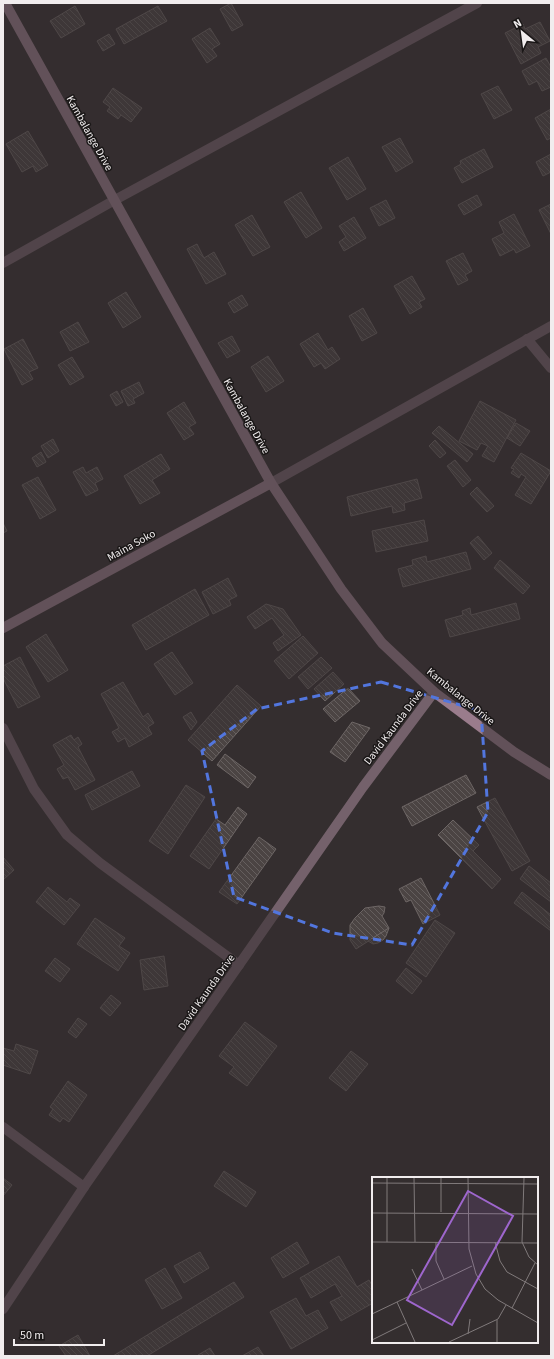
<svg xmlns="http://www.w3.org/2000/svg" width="554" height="1359" font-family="'Source Sans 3',sans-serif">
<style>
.building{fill:url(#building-back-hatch);stroke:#6d6665}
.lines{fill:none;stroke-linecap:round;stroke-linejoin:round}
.street{stroke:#74616b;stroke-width:10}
.secondary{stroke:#9a7c8c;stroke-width:10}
.marked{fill:none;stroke:#5276de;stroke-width:3;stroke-dasharray:8 5;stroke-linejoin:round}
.labels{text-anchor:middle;stroke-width:3;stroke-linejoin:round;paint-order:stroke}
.street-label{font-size:11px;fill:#f1edee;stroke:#1a1717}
.inset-road{fill:none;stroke:#807a7b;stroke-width:1}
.view{fill:#9e66cd;fill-opacity:0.15;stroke:#9e66cd;stroke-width:2}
.inset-edge{fill:none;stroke:#f1edee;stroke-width:2}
</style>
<defs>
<pattern id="building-back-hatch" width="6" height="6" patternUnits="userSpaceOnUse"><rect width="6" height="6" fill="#4b4443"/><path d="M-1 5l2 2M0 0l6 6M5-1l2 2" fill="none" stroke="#655f5e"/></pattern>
</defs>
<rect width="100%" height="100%" fill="#342e2f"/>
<g class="building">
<path d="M231,3L243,25L232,31L220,9Z"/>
<path d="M75,6L85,24L61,38L50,21Z"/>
<path d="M158,6L167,21L124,44L116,29Z"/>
<path d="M540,22L550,41L538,47L541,53L521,64L505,33L523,24L525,29Z"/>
<path d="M210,28L220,44L212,49L217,56L207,63L192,39Z"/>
<path d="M109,34L115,44L103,51L97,41Z"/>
<path d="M546,58L551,67V87L542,91L537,81L529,85L522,71Z"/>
<path d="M498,86L512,110L494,119L481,94Z"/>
<path d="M113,88L142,108L131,122L121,115L118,119L107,111L110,107L103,102Z"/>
<path d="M551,109V138L547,140L535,118Z"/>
<path d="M28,131L48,165L36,172L33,166L22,172L6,144Z"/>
<path d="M400,138L413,162L396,172L382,147Z"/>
<path d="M484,149L493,167L462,183L454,168L461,164L460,161Z"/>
<path d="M551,154V172L543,176L536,162Z"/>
<path d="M348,157L366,189L347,200L329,168Z"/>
<path d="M301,192L322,228L306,238L284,202Z"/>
<path d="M477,195L482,205L464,215L458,205Z"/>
<path d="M386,200L395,218L379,226L370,208Z"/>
<path d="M551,204V234L539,210Z"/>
<path d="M514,214L530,246L516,253L514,249L500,256L492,239L504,233L499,222Z"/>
<path d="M252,215L270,247L253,256L235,225Z"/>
<path d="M354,217L366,238L344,251L339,242L346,237L339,226Z"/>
<path d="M197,244L204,258L214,252L226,274L206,284L187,249Z"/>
<path d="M463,253L472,271L465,275L468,280L458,285L446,261Z"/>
<path d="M412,276L425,299L419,302L422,307L410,314L394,286Z"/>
<path d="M126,292L141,317L123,328L108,303Z"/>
<path d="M242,295L248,305L234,313L228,303Z"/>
<path d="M363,308L377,333L362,341L349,316Z"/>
<path d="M78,322L89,342L70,351L60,332Z"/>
<path d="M318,333L328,350L332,347L340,359L325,369L321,363L314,367L300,344Z"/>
<path d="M232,336L240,351L227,358L218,343Z"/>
<path d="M23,339L38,368L29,372L33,379L22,385L4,349Z"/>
<path d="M268,356L284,381L266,392L251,367Z"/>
<path d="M72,357L84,377L70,385L58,365Z"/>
<path d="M139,382L144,393L133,399L135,403L128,406L121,391Z"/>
<path d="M117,391L123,402L116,406L110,395Z"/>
<path d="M480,401L516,420L494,462L482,456L488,446L481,443L477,450L459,441Z"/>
<path d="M184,402L196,423L189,427L194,434L184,440L167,413Z"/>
<path d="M516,423L530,431L520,446L507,438Z"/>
<path d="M439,426L473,454L467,462L432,433Z"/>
<path d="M53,439L59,451L48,458L41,446Z"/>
<path d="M435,440L446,453L440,458L429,446Z"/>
<path d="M41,452L46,462L37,467L32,458Z"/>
<path d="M521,453L551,471L531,504L515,495L526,477L521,474L519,478L511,473L514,469L511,468Z"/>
<path d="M161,454L170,469L152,480L160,493L140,504L124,476Z"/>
<path d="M455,460L471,480L463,487L447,466Z"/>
<path d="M83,467L86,473L97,467L103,479L95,483L98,490L86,496L73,472Z"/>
<path d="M38,477L56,510L40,519L22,485Z"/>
<path d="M417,479L422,498L404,503L405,510L393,513L392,506L351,516L347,497Z"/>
<path d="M477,487L494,506L487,512L470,494Z"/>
<path d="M424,520L428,541L376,552L372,531Z"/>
<path d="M3,523L7,531L3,533Z"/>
<path d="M478,536L492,553L484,560L470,543Z"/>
<path d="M466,552L471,569L403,587L398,569L413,565L412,560L426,556L427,562Z"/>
<path d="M500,560L530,586L523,594L494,568Z"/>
<path d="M228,578L237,596L229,600L231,605L213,614L202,592Z"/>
<path d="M195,589L209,615L146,650L132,625Z"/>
<path d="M516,603L520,619L450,637L445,620L463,615L462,611L470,608L471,615Z"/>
<path d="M266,604L283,609L301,635L278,651L273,643L284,635L272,618L255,629L247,617Z"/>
<path d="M46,634L68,670L48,682L26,647Z"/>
<path d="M303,636L318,653L289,679L274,661Z"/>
<path d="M172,652L193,683L175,695L154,664Z"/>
<path d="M20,657L40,697L18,708L3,678V666Z"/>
<path d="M321,657L332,668L308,689L298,677Z"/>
<path d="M333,672L344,684L325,701L314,689Z"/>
<path d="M123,682L143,717L148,713L154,723L148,727L152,734L129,747L125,738L118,742L112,732L119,728L101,694Z"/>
<path d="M237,685L261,706L212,761L188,740Z"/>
<path d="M348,688L360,701L335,722L323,709Z"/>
<path d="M191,712L197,722L191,730L183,717Z"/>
<path d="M352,722L370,728L345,762L330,752Z"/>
<path d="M71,735L74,740L78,737L82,744L78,747L95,780L75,790L68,777L63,779L57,769L64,765L53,745Z"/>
<path d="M225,754L256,777L248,788L217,765Z"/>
<path d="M132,771L140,786L92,810L85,795Z"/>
<path d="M466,775L476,793L412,826L402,807Z"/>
<path d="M186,785L205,797L168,854L149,841Z"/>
<path d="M495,798L530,861L512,871L477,807Z"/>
<path d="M238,807L247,814L209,869L190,856L216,819L225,825Z"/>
<path d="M453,820L479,845L473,851L501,879L492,889L438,835Z"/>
<path d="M259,837L276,849L237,904L219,892Z"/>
<path d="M3,857L14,870L3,880Z"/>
<path d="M529,866L551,883V902L520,879Z"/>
<path d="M421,878L440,915L423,924L411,900L406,902L399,889Z"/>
<path d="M48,887L67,902L70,898L80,905L64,925L36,902Z"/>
<path d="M522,892L551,915V931L514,903Z"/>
<path d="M379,906L385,907L384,913L382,916L389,928L356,949L350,940V925L355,918L365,908Z"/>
<path d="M95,918L125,938L119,946L130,953L118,971L77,944Z"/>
<path d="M435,920L455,933L426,977L406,963Z"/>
<path d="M389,928L386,936L383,940L378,943L373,944L368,941Z"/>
<path d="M164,956L168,986L144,990L140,960Z"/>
<path d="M55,958L70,969L60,982L45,971Z"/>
<path d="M406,968L422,981L412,994L396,981Z"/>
<path d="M111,995L121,1003L110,1016L100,1008Z"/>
<path d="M78,1018L87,1024L76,1038L68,1032Z"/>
<path d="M245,1022L277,1046L247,1086L229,1073L234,1067L219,1056Z"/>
<path d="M16,1044L38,1051L30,1074L3,1065V1048L14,1051Z"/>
<path d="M351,1051L368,1064L346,1091L329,1078Z"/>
<path d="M68,1081L87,1095L69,1122L63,1118L60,1122L49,1115L53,1109L50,1107Z"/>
<path d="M224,1171L256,1192L246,1207L214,1186Z"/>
<path d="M3,1178L12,1185L3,1196Z"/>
<path d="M297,1242L309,1263L283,1278L271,1258Z"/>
<path d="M200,1252L209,1268L184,1283L174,1266Z"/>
<path d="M339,1256L357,1287L369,1280L373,1287V1303L341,1321L330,1302L342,1296L335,1284L311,1298L300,1278Z"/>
<path d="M165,1268L182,1298L162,1309L145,1280Z"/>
<path d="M234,1282L244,1297L147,1356H113Z"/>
<path d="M296,1298L306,1316L318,1310L328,1328L291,1349L270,1312Z"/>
<path d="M78,1335L90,1356H66L59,1346Z"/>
<path d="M258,1347L264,1356H242Z"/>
<path d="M210,1348L215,1356H198V1355Z"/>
</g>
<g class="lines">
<g class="street">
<path d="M3,263L113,201L477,3"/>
<path d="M527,339L551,368"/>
<path d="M271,483L551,326"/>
<path d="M3,728L34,789L67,835L100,863L239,965"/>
<path d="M3,1127L84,1187"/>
<path d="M3,1309L84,1187L363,787L434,692"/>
</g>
<g class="secondary">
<path d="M5,3L271,483L341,589L382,643L434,692L514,752L551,775"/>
<path d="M3,628L271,483"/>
</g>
</g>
<path d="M0 0H554V1359H0ZM381,682L481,711L488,812L412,945L333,933L234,897L202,751L257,709Z" fill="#342e2f" fill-opacity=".55" fill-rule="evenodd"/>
<path class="marked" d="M381,682L481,711L488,812L412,945L333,933L234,897L202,751L257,709Z"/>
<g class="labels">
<g class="street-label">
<text transform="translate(90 133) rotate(61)" y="4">Kambalange Drive</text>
<text transform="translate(247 416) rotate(61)" y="4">Kambalange Drive</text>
<text transform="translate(131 545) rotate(-29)" y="4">Maina Soko</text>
<text transform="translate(461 696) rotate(39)" y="4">Kambalange Drive</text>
<text transform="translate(393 727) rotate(-53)" y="4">David Kaunda Drive</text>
<text transform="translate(206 992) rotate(-55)" y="4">David Kaunda Drive</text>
</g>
</g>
<g transform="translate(372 1177)">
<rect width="166" height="166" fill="#342e2f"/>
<path class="inset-road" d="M42,1L43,65M69,1V35M96,1L97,72L104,97L113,112L126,123L166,146M152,1L150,65L157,80L166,88M0,6L166,7M0,36L166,37M0,65L166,66M15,65V1M64,65V84L72,102M123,65L128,84L135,95L166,112M40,92L50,113M25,125L43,165M140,131L163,86M0,137L100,89M125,143V165M96,157L98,142M0,163L34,146M77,165L126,142L134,128"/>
<path class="view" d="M96,14L141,39L80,148L35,123Z"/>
<rect width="166" height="166" class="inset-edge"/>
</g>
<rect width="554" height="1359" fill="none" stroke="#f1edee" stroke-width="8"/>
<g transform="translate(522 32) rotate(331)" stroke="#1a1717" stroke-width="3" paint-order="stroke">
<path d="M0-3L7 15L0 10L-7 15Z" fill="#f1edee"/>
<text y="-6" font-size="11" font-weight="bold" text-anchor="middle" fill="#f1edee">N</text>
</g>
<path d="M14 1339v6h90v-6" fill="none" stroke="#f1edee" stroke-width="2"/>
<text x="20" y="1339" font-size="12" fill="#f1edee" stroke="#1a1717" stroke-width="3" paint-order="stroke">50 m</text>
</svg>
